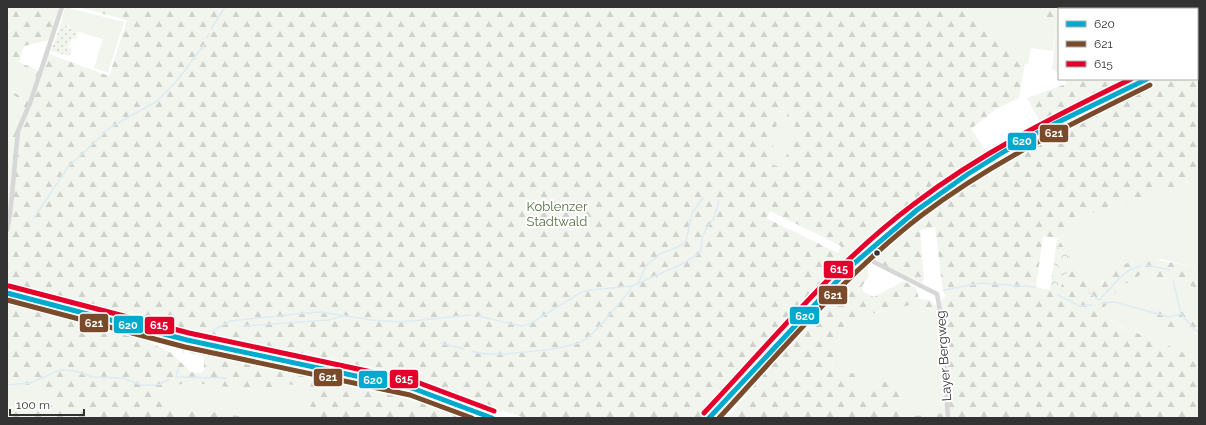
<svg xmlns="http://www.w3.org/2000/svg" width="1206" height="425" font-family="Raleway,sans-serif">
<style>
.grass{fill:#f1f5ed}
.forest{fill:url(#forest-firs);fill-rule:evenodd}
.park{fill:url(#park-crowns)}
.garden{fill:url(#garden-dots)}
.lines{fill:none;stroke-linecap:round;stroke-linejoin:round}
.stream{stroke:#ddebf3;stroke-width:1.5}
.minor{stroke:#d7d7d7;stroke-width:4.5}
.primary{stroke:#cacaca;stroke-width:7}
.bus-1-casing{stroke:#fff;stroke-width:8}
.bus-2-casing{stroke:#fff;stroke-width:8}
.bus-3-casing{stroke:#fff;stroke-width:8}
.bus-1{stroke:#00a9ce;stroke-width:5}
.bus-2{stroke:#7a4b2a;stroke-width:5}
.bus-3{stroke:#e4002b;stroke-width:5}
.bus-dot{fill:#333;stroke:#fff;stroke-width:1.5}
.labels{text-anchor:middle;stroke-width:4;stroke-linejoin:round;paint-order:stroke}
.park-label{font-size:13px;fill:#56703f;stroke:#fff}
.street-label{font-size:13px;fill:#333;stroke:#fff}
.line-badge{stroke:#fff;stroke-width:1.5}
.badge-label{font-size:11px;text-anchor:middle;font-weight:bold;fill:#fff}
</style>
<defs>
<pattern id="forest-firs" width="22" height="20" patternUnits="userSpaceOnUse"><rect width="22" height="20" fill="#f1f5ed"/><path d="M5 1l3.5 6h-7zM16 11l3.5 6h-7z" fill="#cfd2cc"/></pattern>
<pattern id="park-crowns" width="20" height="18" patternUnits="userSpaceOnUse"><rect width="20" height="18" fill="#f1f5ed"/><path d="M2 6a3 3 0 1 1 6 0M12 15a3 3 0 1 1 6 0" fill="none" stroke="#cfd2cc"/></pattern>
<pattern id="garden-dots" width="8" height="8" patternUnits="userSpaceOnUse"><rect width="8" height="8" fill="#f1f5ed"/><path d="M2 2h.1M6 6h.1" fill="none" stroke="#cfd2cc" stroke-width="1.8" stroke-linecap="round"/></pattern>
</defs>
<rect width="100%" height="100%" fill="#fff"/>
<g class="grass">
<path d="M65,7L124,22L108,73L94,68L103,39L72,30L69,26L61,24Z"/>
<path d="M965,7H1039L1038,21L1056,24L1053,51L1031,48L1028,64L1025,63L1010,45L990,35L963,11Z"/>
<path d="M7,58L37,72L28,100L7,89Z"/>
<path d="M7,92L25,101L16,122L7,117Z"/>
<path d="M779,111L787,112L789,126L797,120L783,169L770,163Z"/>
<path d="M1199,179V270L1197,268L1161,259L1102,281L1098,289L1087,282L1058,239L1068,233L1073,219Z"/>
<path d="M1142,274L1199,288V332L1197,330L1195,332L1199,337V360L1150,337L1127,330L1100,313L1119,288Z"/>
<path d="M910,305L939,311L946,413L902,417L900,392L880,382L873,391H858L833,374L832,359H835V345L845,324H851L852,318Z"/>
<path d="M187,382L253,390L284,384L314,387L308,418H251L214,412L210,416L169,406L165,401L167,389Z"/>
<path d="M12,383L54,387L53,405L7,408V384Z"/>
</g>
<g class="forest">
<path d="M7,7H64L49,54L109,76L127,20L78,7H965L963,11L990,35L1010,45L1025,63L1019,98L996,109L971,129L987,152L1015,136L1017,140L957,178L860,252L823,287L702,418H525L503,411L494,413L407,381L173,332L7,288V117L16,122L25,101L7,92V89L28,100L37,72L7,59ZM49,40L39,71L19,62L24,46ZM779,111L787,112L788,126L796,121L783,169L770,163ZM770,211L841,246L838,253L766,218Z"/>
<path d="M1039,7H1089L1090,9H1059V74L1051,68L1053,65L1056,24L1037,21Z"/>
<path d="M1140,7H1199V50L1197,51V9H1138Z"/>
<path d="M1199,59V179L1073,219L1068,233L1058,239L1087,282L1098,289C1122,249 1158,259 1197,268L1199,270V288L1142,274L1119,288L1100,313L1126,330L1150,337L1199,360L1197,368L1199,370V418H727L798,333L861,267H867L869,276L862,286L864,292L874,297L904,281L916,288L919,299L929,300L935,305H941V300L946,296L943,291L935,227L920,230L924,279L922,283L875,261V251L946,196L949,191L981,169L1021,146L1157,79H1197V60ZM1043,236L1057,238L1050,290L1036,287ZM910,305L939,311L946,413L902,417L900,392L892,381L880,382L873,391H858V373L833,374L832,359H835V345L845,324H851L852,318Z"/>
<path d="M1066,79H1139L1042,126L1027,98L1066,84Z"/>
<path d="M7,300L133,334L171,353L191,372L200,373L204,370V357L167,346V343L383,391L469,418H308L314,387L284,384L263,389L253,390L187,382L167,389L165,401L169,406L210,416L214,412L251,418H7V408L53,405L54,388L12,383L7,384Z"/>
<path d="M1168,308L1173,313L1178,310L1184,312L1198,328L1191,333L1180,324L1173,329L1158,325L1156,318L1158,310Z"/>
</g>
<path class="park" d="M1061,247L1072,262L1059,291L1051,290L1056,248Z"/>
<path class="garden" d="M61,24C68,25 71,30 78,32L76,39L72,38L68,48L72,49L69,56L51,51Z"/>
<g class="lines">
<g class="stream">
<path d="M211,29L225,7"/>
<path d="M207,38L209,34"/>
<path d="M34,218L68,167L111,127L157,101L175,83L204,45"/>
<path d="M1146,265L1170,270"/>
<path d="M1173,280L1181,314"/>
<path d="M638,283L646,266L660,254L680,246L686,241L692,213L703,198"/>
<path d="M944,290L981,283L1035,287"/>
<path d="M1088,292L1099,300C1114,286 1121,270 1141,266"/>
<path d="M1058,295L1080,306L1092,305"/>
<path d="M1102,303L1115,302L1169,317L1181,314L1199,334"/>
<path d="M478,316L521,326L528,325L580,293L590,290L632,286L680,265L697,255L701,251L702,238L706,229L714,218L719,201"/>
<path d="M243,326L328,320L345,316"/>
<path d="M212,331L230,321L307,313L320,312L372,320L401,322L470,315"/>
<path d="M441,343L464,349"/>
<path d="M472,351C487,359 564,349 581,342C595,335 617,305 628,293L632,286"/>
<path d="M183,352L184,349"/>
<path d="M176,377L226,378"/>
<path d="M176,377L178,369"/>
<path d="M7,385L30,383L60,370L75,371L92,377L123,378L141,385H158L168,380"/>
</g>
<g class="minor">
<path d="M7,230L10,215L18,131L30,103L62,7"/>
<path d="M862,256L937,294L941,316L948,418"/>
</g>
<g class="primary">
<path d="M1197,55H1199"/>
<path d="M7,293L187,340L361,376L412,388L492,418"/>
<path d="M709,418L851,266L917,210L968,174L1005,151L1048,127L1147,79"/>
</g>
<g class="bus-1-casing">
<g id="bus-1">
<path d="M7,293L187,340L412,388L492,418"/>
<path d="M709,418L851,266L917,210L968,174L1005,151L1048,127L1147,79"/>
</g>
</g>
<g class="bus-2-casing">
<g id="bus-2">
<path d="M7,300L185,347L410,395L472,418"/>
<path d="M719,418C784,348 846,273 922,215C992,162 1071,124 1150,85"/>
</g>
</g>
<g class="bus-3-casing">
<g id="bus-3">
<path d="M9,286L189,333L414,381L494,411"/>
<path d="M704,413C771,342 835,263 914,204C981,153 1055,116 1131,79"/>
</g>
</g>
<use href="#bus-1" class="bus-1"/>
<use href="#bus-2" class="bus-2"/>
<use href="#bus-3" class="bus-3"/>
</g>
<circle class="bus-dot" cx="877" cy="253" r="3.5"/>
<g class="labels">
<g class="park-label">
<text x="557" y="211">Koblenzer<tspan x="557" dy="15">Stadtwald</tspan></text>
</g>
<g class="street-label">
<text transform="translate(943 356) rotate(-94)" y="5">Layer Bergweg</text>
</g>
</g>
<g class="line-badge">
<rect x="1039" y="124" width="30" height="19" rx="4" fill="#7a4b2a"/>
<rect x="1007" y="132" width="30" height="19" rx="4" fill="#00a9ce"/>
<rect x="823" y="260" width="31" height="19" rx="4" fill="#e4002b"/>
<rect x="818" y="285" width="30" height="20" rx="4" fill="#7a4b2a"/>
<rect x="789" y="306" width="31" height="19" rx="4" fill="#00a9ce"/>
<rect x="79" y="313" width="30" height="20" rx="4" fill="#7a4b2a"/>
<rect x="113" y="315" width="31" height="19" rx="4" fill="#00a9ce"/>
<rect x="144" y="316" width="31" height="19" rx="4" fill="#e4002b"/>
<rect x="313" y="368" width="30" height="19" rx="4" fill="#7a4b2a"/>
<rect x="389" y="369" width="30" height="20" rx="4" fill="#e4002b"/>
<rect x="358" y="370" width="30" height="19" rx="4" fill="#00a9ce"/>
</g>
<g class="badge-label">
<text x="1054" y="137">621</text>
<text x="1022" y="145">620</text>
<text x="839" y="273">615</text>
<text x="833" y="299">621</text>
<text x="805" y="320">620</text>
<text x="94" y="327">621</text>
<text x="128" y="329">620</text>
<text x="159" y="329">615</text>
<text x="328" y="381">621</text>
<text x="404" y="383">615</text>
<text x="373" y="384">620</text>
</g>
<rect width="1206" height="425" fill="none" stroke="#333333" stroke-width="16"/>
<rect x="1058" y="8" width="140" height="72" fill="#ffffff" stroke="#adadad"/>
<rect x="1066" y="21" width="20" height="6" fill="#00a9ce" stroke="#adadad"/>
<text x="1094" y="28" font-size="12" fill="#333333">620</text>
<rect x="1066" y="41" width="20" height="6" fill="#7a4b2a" stroke="#adadad"/>
<text x="1094" y="48" font-size="12" fill="#333333">621</text>
<rect x="1066" y="61" width="20" height="6" fill="#e4002b" stroke="#adadad"/>
<text x="1094" y="68" font-size="12" fill="#333333">615</text>
<path d="M10 409v6h74v-6" fill="none" stroke="#333333" stroke-width="2"/>
<text x="16" y="409" font-size="12" fill="#333333" stroke="#ffffff" stroke-width="3" paint-order="stroke">100 m</text>
</svg>
